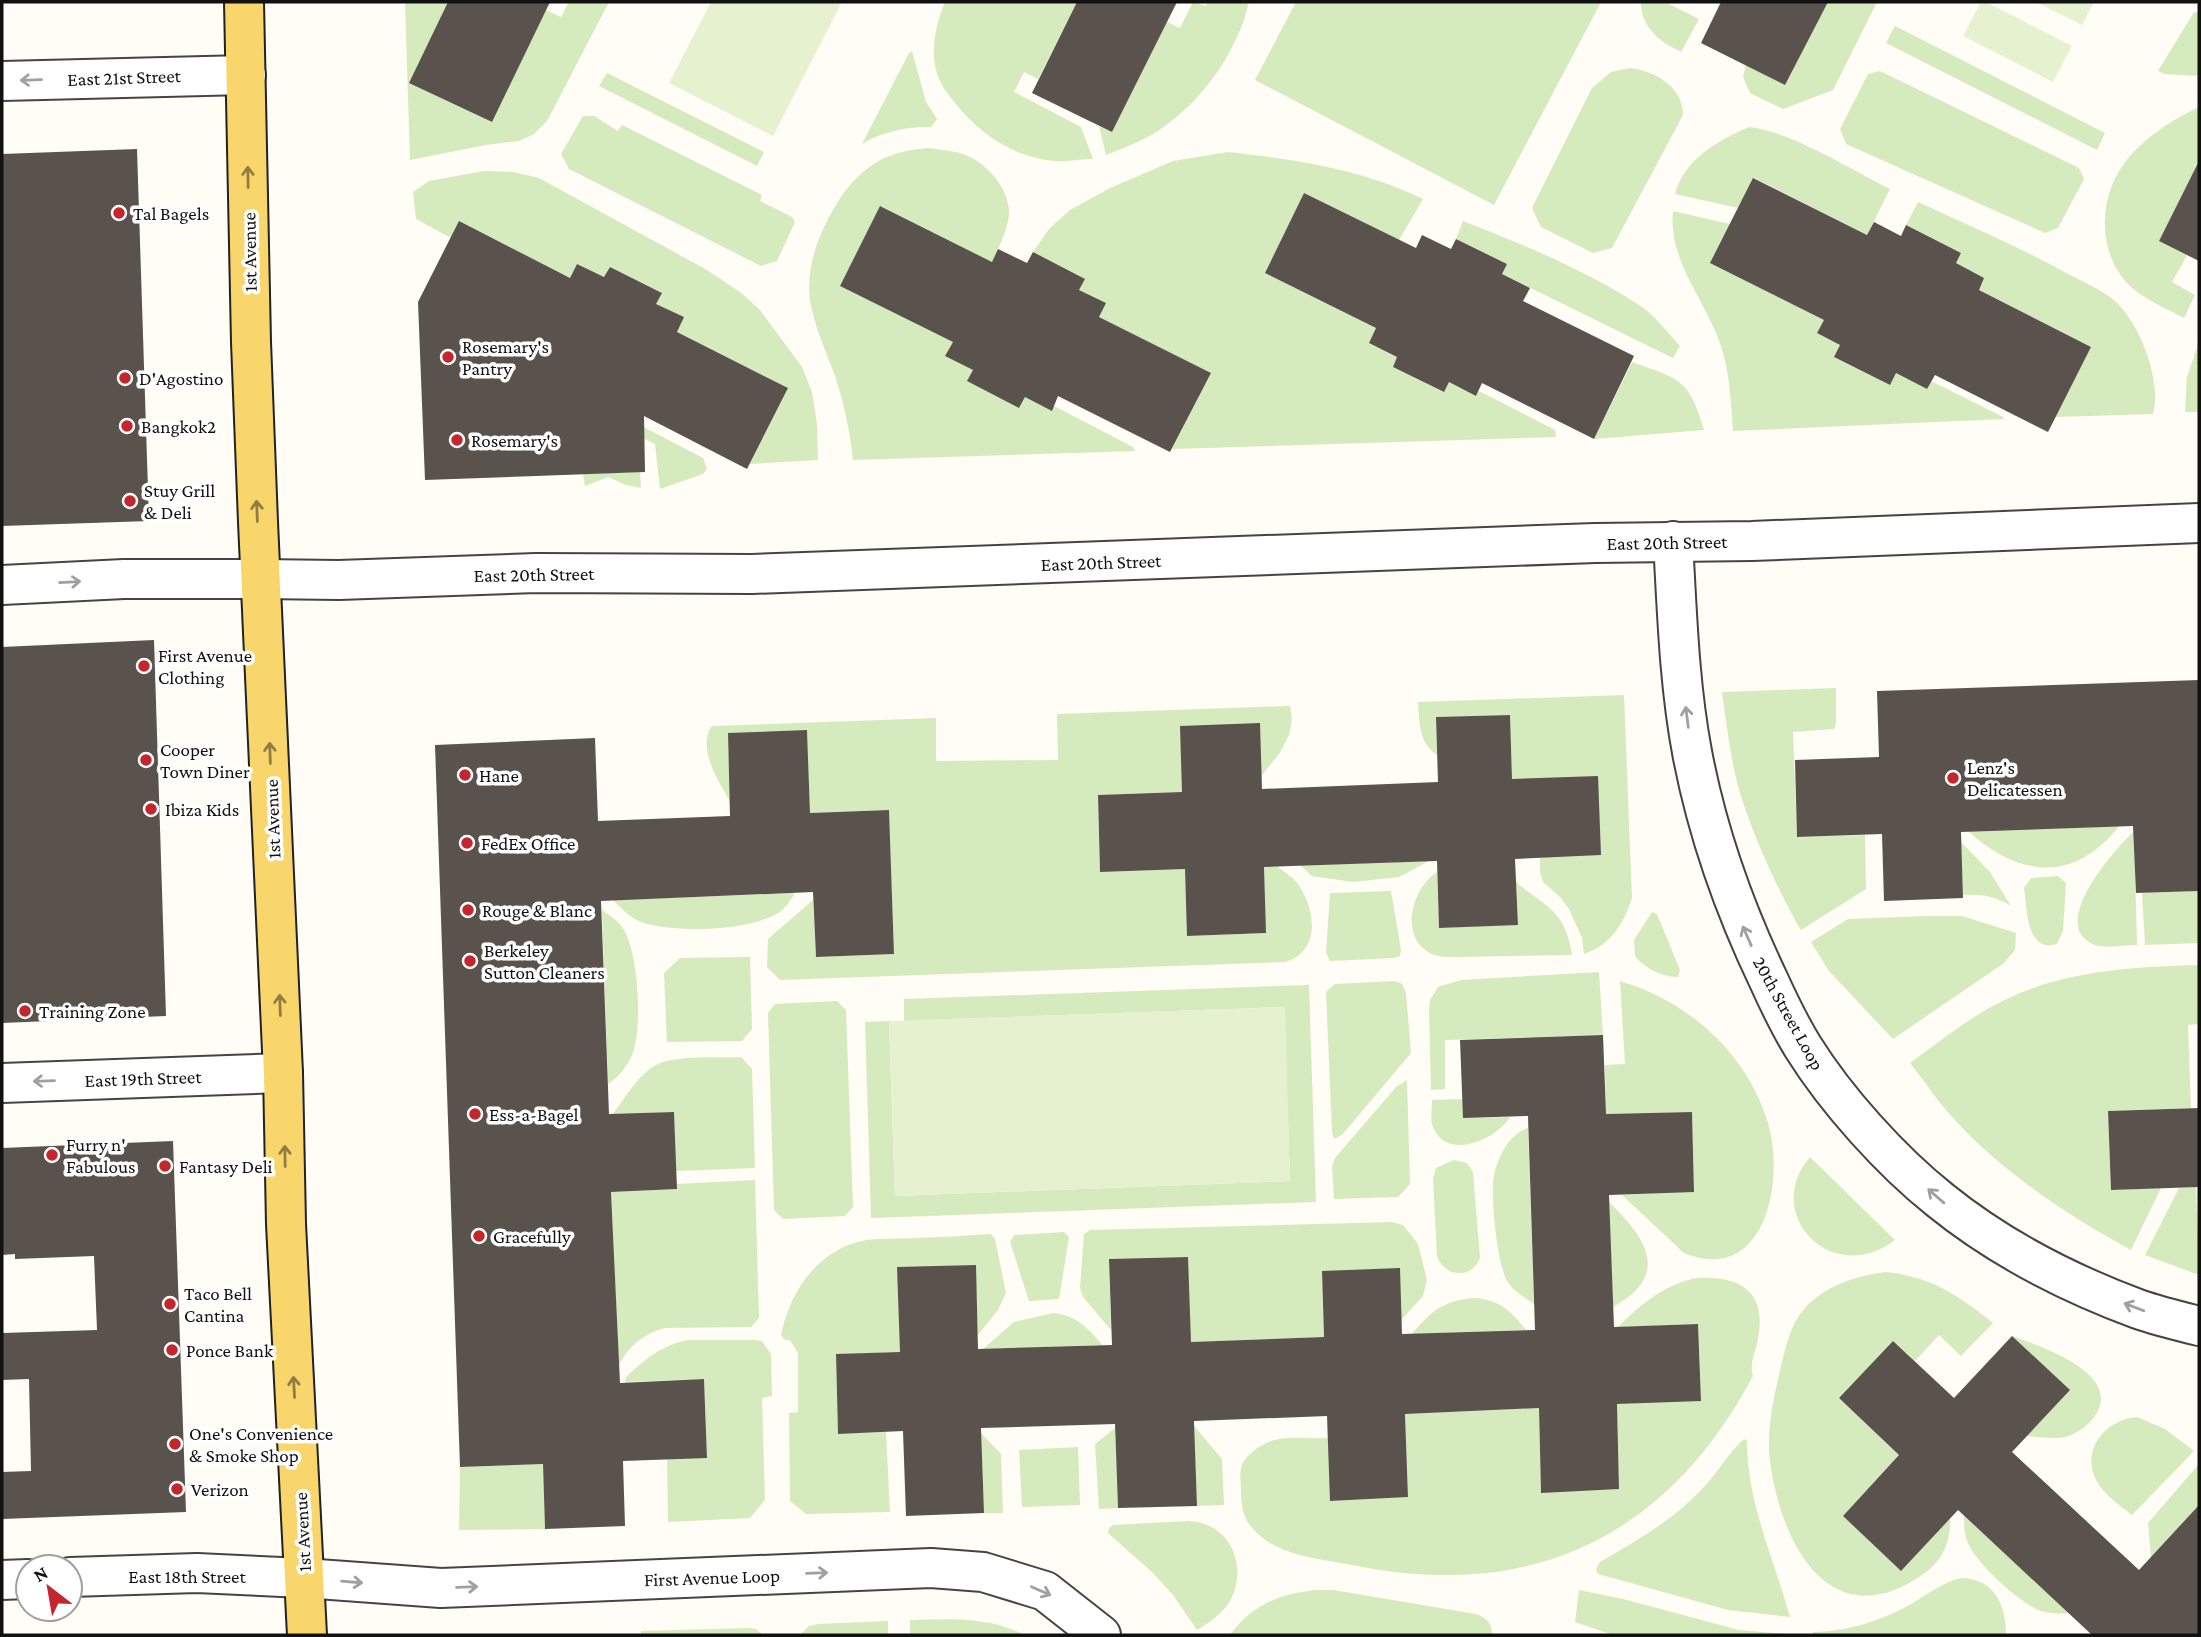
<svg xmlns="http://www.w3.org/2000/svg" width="2201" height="1637" font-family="'Crimson Pro',serif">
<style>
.green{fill:#d5ebbd}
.pitch{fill:#e6f2cf}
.building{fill:#5a524d}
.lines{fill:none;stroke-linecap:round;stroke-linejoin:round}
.minor-casing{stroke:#444;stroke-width:42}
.tertiary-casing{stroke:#444;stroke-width:42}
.primary-casing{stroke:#222;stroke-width:42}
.minor{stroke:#fff;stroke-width:38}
.tertiary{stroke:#fff;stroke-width:38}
.primary{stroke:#f9d66b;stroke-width:38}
.oneway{stroke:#a0a0a0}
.oneway2{stroke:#917d42}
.poi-dot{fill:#c4262e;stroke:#fff;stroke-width:2.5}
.labels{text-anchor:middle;stroke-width:7;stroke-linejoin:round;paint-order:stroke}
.street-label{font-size:19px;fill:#111;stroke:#fff}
.poi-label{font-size:19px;fill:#111;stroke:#fff;text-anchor:start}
</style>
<rect width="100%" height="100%" fill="#fffdf5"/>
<g class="green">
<path d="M405,2H448L410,83L491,122L546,10L561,17L569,2H609L547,121L534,134L519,141L486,145L410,160Z"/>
<path d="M945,2H1077L1038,79L1024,72L1014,92L1081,127L1093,159C1081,159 1068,162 1055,161C1013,157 981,135 955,103C949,95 941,86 938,76C929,53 936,24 945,2Z"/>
<path d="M1193,2L1206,6L1208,2H1249C1238,50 1205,97 1165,126C1148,139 1126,147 1106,155L1099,126L1112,132L1167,22L1180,28Z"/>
<path d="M1296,2H1601L1494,205L1255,80Z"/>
<path d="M1641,2H1665L1699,19L1681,52C1660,42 1641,28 1641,2Z"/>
<path d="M1828,2H1877L1833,90L1783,109L1750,93L1743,77L1746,65L1785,85Z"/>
<path d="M2194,12L2199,13V76L2165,74L2158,71Z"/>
<path d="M1895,26L2105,133L2097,150L1886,43Z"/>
<path d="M912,51L926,102L937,119L931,127C908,126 881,132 862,144L909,53Z"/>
<path d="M1630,68C1655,71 1683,87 1683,115L1612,248L1593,253L1541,227L1532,208L1592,88L1611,72Z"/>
<path d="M1880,71L2079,168L2084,179L2058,228L2045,233L1846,144L1840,129L1868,74Z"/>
<path d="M607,73L764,152L757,166L599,86Z"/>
<path d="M2199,107V161L2159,241L2187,255L2172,282L2195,295L2184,318C2162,306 2137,297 2122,277C2098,245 2100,197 2123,165C2142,139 2171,120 2199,107Z"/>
<path d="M583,116H594L618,131L622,125L762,195L760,201L792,217L795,222L777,261L761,266L569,169L561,154Z"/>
<path d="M1749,127C1790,131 1852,170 1890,189L1867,235L1754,178L1738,208L1675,194C1684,159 1719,140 1749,127Z"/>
<path d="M929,148C943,150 960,151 972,158C993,169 1014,197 1008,221C1005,235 998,249 992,262L881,206L840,286L953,342L945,356L973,370L968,381L1019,408L1025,397L1052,410L1054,406L1133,447L1135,451L853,460C850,432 844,403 835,376C826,351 814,326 810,300C805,263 823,223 843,194C867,162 890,151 929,148Z"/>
<path d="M1228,152C1294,159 1362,169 1423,199L1399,240L1304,193L1265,273L1376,328L1369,343L1397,357L1393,367L1443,392L1449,382L1476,396L1479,391L1555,430L1556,437L1172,449L1211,373L1099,317L1106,303L1079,290L1084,279L1033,252L1049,229L1070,210L1110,188L1173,161Z"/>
<path d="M484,171L514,172L539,178L707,270L740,292L760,310L802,367L812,392L817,424L818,460L750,464L788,388L677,332L683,317L656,304L661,292L610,267L604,277L577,264L570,278L459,222L451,238L416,219L413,192L429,181Z"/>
<path d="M1918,202C1968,225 2020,247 2068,274C2084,282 2102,290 2115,301C2140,324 2162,380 2153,414L2055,417L2091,347L1979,290L1956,263L1961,253L1906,225Z"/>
<path d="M1673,211L1730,224L1711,263L1824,320L1817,333L1840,345L1835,358L1890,385L1896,373L1927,389L1931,381L2003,417L2004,419L1733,431C1731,403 1730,373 1721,346C1706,300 1668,262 1673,211Z"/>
<path d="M1463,221C1524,245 1588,271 1642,307C1656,317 1668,333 1680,346L1673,358L1502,274L1507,264L1456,239Z"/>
<path d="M2199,342V412H2185L2187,377Z"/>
<path d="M1632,362C1679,379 1689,378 1704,430L1594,439Z"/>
<path d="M632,421L703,458L707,469L703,474L660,489L655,444L616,425Z"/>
<path d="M640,472L641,488L626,485L608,477L585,486L583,474Z"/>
<path d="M1836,688V724L1834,729L1793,732L1797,837L1865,835L1866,889L1801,930C1778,891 1748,825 1737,782C1730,753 1726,722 1722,692Z"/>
<path d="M1624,695L1632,898C1624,923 1611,945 1584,954L1582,938L1569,909L1560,897L1543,882L1540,872V857L1512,779L1510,715L1436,717L1437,755C1419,743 1419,722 1418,702Z"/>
<path d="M1290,706L1292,720L1289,735L1279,754L1261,776L1182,792L1098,795L1100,872L1185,869L1188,936L1265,933L1264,867L1277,866C1284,872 1293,877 1298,884C1316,910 1321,952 1285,962L780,980L767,967L768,939L813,900L816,957L894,954L889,810L810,813L807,730L728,734L730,801C719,783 696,746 712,726L936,718V761L1058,760L1057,714Z"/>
<path d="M2119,826C2074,884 2018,877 1968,831Z"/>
<path d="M2134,831L2137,945C2125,945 2111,948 2099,946C2092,945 2085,940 2081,934C2065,905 2115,850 2134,831Z"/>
<path d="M1961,842L1990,872L2011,906C1996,896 1981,894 1963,895Z"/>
<path d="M1429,861L1399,877L1353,882L1312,876L1300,865Z"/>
<path d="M1437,872L1439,928L1518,924L1516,881L1519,885C1550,908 1566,914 1572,955L1455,957C1445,957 1436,957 1428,952C1399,934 1413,887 1437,872Z"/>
<path d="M2058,876L2066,883L2063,931L2057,944C2026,954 2027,907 2024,888L2031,878Z"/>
<path d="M1391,891L1401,950L1400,956L1394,958L1330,961L1326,953L1330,893Z"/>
<path d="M2199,891V943L2145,945L2142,893Z"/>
<path d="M795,893C790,901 786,908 778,913C749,931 676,933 644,923C631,919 622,909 613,900Z"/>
<path d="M602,910C609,915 617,920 622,927C639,950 643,1030 632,1055C627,1067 618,1077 608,1084Z"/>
<path d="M1652,912L1657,914L1680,970L1678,977C1663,977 1645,969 1635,956L1634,940Z"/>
<path d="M1927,916H1962L2016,933L2015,950L2004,963L1893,1039L1829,971L1811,942L1848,919Z"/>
<path d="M750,957L752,1029L742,1041L667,1042L664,973L680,958Z"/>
<path d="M2199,965V1024L2188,1025L2191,1108L2108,1111L2111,1190L2161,1188L2131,1250C2064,1213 1997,1169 1946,1110C1934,1096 1923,1079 1910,1063C1942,1040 1973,1014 2009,998C2069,970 2134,967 2199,965Z"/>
<path d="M1599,972L1603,1035L1445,1040V1089L1431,1090L1429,1010L1430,1000L1438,987L1461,980Z"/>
<path d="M1395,981L1402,984L1406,993L1411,1053L1342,1135L1334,1139L1332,1132L1326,992L1335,984Z"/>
<path d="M1620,981C1688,1001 1747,1053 1768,1123C1785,1180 1766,1286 1684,1253L1622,1195L1694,1191L1692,1112L1606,1114L1605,1065L1625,1064Z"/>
<path d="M1309,985L1316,1202L871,1218L865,1022L889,1021L895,1196L1290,1181L1284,1007L904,1021V999Z"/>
<path d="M837,1001L846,1010L853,1207L845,1216L783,1219L774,1210L768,1013L775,1004Z"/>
<path d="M741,1057L752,1069L755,1168L676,1171L674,1112L613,1114C625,1098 639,1073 658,1064C678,1055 718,1058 741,1057Z"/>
<path d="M1407,1080L1410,1184L1398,1197L1334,1199L1332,1166L1335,1158L1396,1087Z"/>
<path d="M1463,1099L1464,1118L1510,1117C1497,1139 1447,1162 1433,1127C1430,1120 1432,1108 1432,1100Z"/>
<path d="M1528,1128L1534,1304C1523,1296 1512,1291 1506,1279C1497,1260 1490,1195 1494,1175C1498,1157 1509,1134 1528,1128Z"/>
<path d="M1810,1157L1895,1240C1832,1288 1761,1214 1810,1157Z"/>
<path d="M1454,1160L1467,1163L1473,1172L1480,1258C1471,1280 1444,1277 1437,1256L1433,1179L1436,1168Z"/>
<path d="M755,1180L759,1318L751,1327L665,1328C645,1333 628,1346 619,1365L611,1192L676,1189L677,1184Z"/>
<path d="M2196,1187L2199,1271V1275L2145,1255L2179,1188Z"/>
<path d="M1609,1202C1647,1239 1671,1275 1613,1307Z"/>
<path d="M1392,1222L1403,1225L1418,1244L1427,1280L1423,1296L1401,1320L1322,1271L1324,1337L1191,1342L1187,1257L1109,1259L1111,1330L1083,1297L1080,1288L1084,1234L1090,1230Z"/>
<path d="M1064,1232L1069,1237L1059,1299L1029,1301L1010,1242L1014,1235Z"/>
<path d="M991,1234L995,1239L1006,1293L998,1310L978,1335L975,1265L900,1352L836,1355L838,1434L886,1432L890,1512L806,1514L790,1501L789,1413L798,1412V1353L790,1340H785L781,1335C790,1291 818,1249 866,1240C881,1238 899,1239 915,1238C940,1237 965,1236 991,1234Z"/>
<path d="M1886,1272C1932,1277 1958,1295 1993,1323L1961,1356L1939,1335L1915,1361L1893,1341L1839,1398L1899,1455L1843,1516L1901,1571L1950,1518C1951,1549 1938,1567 1911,1582C1823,1632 1779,1534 1770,1461C1766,1429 1774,1397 1781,1366C1786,1346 1791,1323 1805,1308C1826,1285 1856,1276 1886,1272Z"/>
<path d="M1698,1278C1741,1276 1767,1292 1758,1339C1756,1352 1749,1362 1753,1376C1667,1537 1532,1602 1352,1565C1321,1559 1277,1556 1254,1530C1243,1519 1241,1506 1241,1491C1241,1483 1239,1473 1242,1465C1245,1455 1264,1442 1275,1440C1291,1436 1311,1439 1328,1438L1331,1501L1408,1497L1405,1414L1539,1408L1541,1492L1619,1489L1617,1404L1701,1400L1698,1324L1618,1327C1641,1304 1666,1283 1698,1278Z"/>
<path d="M1473,1298C1499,1299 1511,1311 1526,1330L1412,1334C1431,1311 1443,1301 1473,1298Z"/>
<path d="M1053,1313C1075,1315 1089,1328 1102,1345L983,1349L1014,1322Z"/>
<path d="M2012,1336C2035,1344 2076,1359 2092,1378C2113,1401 2093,1426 2069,1436C2056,1440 2040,1437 2026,1436L2069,1390Z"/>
<path d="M688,1340H755L762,1341L771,1354L772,1396L762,1398L765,1500L750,1518L668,1522L667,1459L707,1457L704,1379L625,1382L626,1377C645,1359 662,1345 688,1340Z"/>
<path d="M2137,1417L2165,1429L2194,1451L2132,1515C2118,1504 2100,1492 2094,1475C2083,1445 2109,1419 2137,1417Z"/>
<path d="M1194,1426L1222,1459L1224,1505L1197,1506Z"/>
<path d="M1115,1428L1118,1508L1099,1509L1095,1444Z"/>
<path d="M981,1433L1001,1454L1003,1513H984Z"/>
<path d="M1744,1439L1747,1441C1747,1503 1774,1559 1790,1617L1728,1610L1598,1574L1596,1569L1600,1562C1637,1540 1672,1521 1702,1489C1717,1474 1728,1453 1744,1439Z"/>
<path d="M1078,1447L1080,1505L1022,1507L1019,1450Z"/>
<path d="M543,1464L545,1529L459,1530L460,1467Z"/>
<path d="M2199,1464V1510L2196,1508L2151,1557L2148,1523Z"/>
<path d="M1964,1516L2069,1613C2057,1614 2047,1614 2036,1609C2015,1598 1977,1564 1968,1543C1964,1535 1964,1525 1964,1516Z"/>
<path d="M1188,1521C1230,1522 1249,1566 1230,1601C1223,1613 1209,1623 1197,1630L1173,1595L1153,1573L1108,1533L1109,1528L1113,1525Z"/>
<path d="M1961,1578C1995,1579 2006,1605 2006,1635H1813V1632C1847,1632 1883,1620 1913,1603C1929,1593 1942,1583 1961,1578Z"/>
<path d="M1316,1590H1333L1476,1614C1487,1618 1492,1623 1492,1635H1230C1252,1604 1280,1594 1316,1590Z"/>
<path d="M1579,1590L1623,1599L1739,1630L1798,1635H1613L1575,1622Z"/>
<path d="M910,1620C948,1619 989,1616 1024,1635H910Z"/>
<path d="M888,1621V1635H800L809,1626L818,1624Z"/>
<path d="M748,1628L756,1629L763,1635H641V1631Z"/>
</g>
<g class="pitch">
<path d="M711,2H842L773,136L669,83Z"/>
<path d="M1981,2H1986L2072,46L2053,82L1963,36Z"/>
<path d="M2036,2H2094L2082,25Z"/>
<path d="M1285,1007L1290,1181L895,1196L889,1021Z"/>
</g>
<g class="building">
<path d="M448,2H550L492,122L409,83Z"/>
<path d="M1077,2H1177L1112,132L1032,93Z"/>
<path d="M1721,2H1828L1785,85L1701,43Z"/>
<path d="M137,149L149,521L2,526V154Z"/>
<path d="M2199,161V261L2159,241Z"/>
<path d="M1753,178L1867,235L1874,222L1901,236L1906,225L1961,253L1956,263L1984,278L1979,290L2091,347L2048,432L1935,375L1927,389L1896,373L1890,385L1834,357L1840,345L1817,333L1824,320L1710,263Z"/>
<path d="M1304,193L1416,248L1422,235L1451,249L1456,239L1507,264L1502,274L1530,288L1523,301L1634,356L1594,439L1482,383L1476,396L1449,382L1444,392L1393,367L1397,357L1369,343L1376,328L1265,273Z"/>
<path d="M880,206L992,262L998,249L1027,263L1033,252L1085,279L1079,290L1106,303L1099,317L1211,373L1170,452L1058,396L1052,411L1025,397L1019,408L967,381L973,370L945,356L953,342L840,286Z"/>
<path d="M459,221L570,278L577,264L604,277L610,267L662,293L656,304L684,317L677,332L788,388L747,469L644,416L645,472L425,480L418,302Z"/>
<path d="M154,640L166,1016L2,1023V647Z"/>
<path d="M2199,680V891L2136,893L2133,826L1961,832L1963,898L1884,901L1882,834L1797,837L1795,760L1879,757L1877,691Z"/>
<path d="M1510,715L1512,779L1598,776L1601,855L1515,859L1518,925L1439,928L1437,861L1264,867L1266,933L1187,936L1185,869L1100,872L1098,795L1182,792L1180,726L1260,723L1262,789L1438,782L1436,717Z"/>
<path d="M807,730L810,813L889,810L894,954L816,957L813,892L601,901L609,1114L674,1112L677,1189L611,1192L620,1383L704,1379L707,1458L623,1461L625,1526L545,1529L543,1464L460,1467L435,745L595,738L598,821L730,816L728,733Z"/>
<path d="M1603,1035L1606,1114L1692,1112L1694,1192L1609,1195L1614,1327L1698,1324L1701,1401L1617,1404L1619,1489L1541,1493L1539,1408L1405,1414L1408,1497L1330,1501L1327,1416L1194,1421L1197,1506L1118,1508L1115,1424L981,1428L984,1513L906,1516L903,1431L838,1434L836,1354L900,1352L897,1267L976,1265L978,1349L1112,1345L1109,1259L1188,1257L1191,1342L1324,1337L1322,1271L1400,1268L1402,1334L1535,1330L1528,1116L1463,1118L1460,1040Z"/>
<path d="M2199,1108V1187L2111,1190L2108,1111Z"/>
<path d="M173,1141L186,1512L2,1519V1472L31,1471L29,1379L2,1380V1333L97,1330L94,1256L15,1259V1254L2,1255V1148Z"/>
<path d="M2012,1336L2070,1390L2012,1452L2139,1570L2199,1505V1635H2092L1958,1510L1901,1571L1843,1516L1899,1455L1839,1398L1893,1341L1954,1398Z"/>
</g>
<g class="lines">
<g class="minor-casing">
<g id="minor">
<path d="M2,81L246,75"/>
<path d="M1673,541C1677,611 1679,683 1692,752C1707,832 1734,908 1769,981C1779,1003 1790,1026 1803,1047C1836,1100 1891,1161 1940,1200C1998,1247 2068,1283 2138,1309C2158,1316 2179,1321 2199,1326"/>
<path d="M2,585L124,579H260"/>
<path d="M2,1083L283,1073"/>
<path d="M70,1577L197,1573L304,1578L441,1588L931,1568L983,1572L1045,1591L1101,1635"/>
<path d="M2,1580L28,1579"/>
</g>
</g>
<g class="tertiary-casing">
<path id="tertiary" d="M260,579L339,580L536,573L752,574L1595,543L1752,541L2199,523"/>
</g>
<g class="primary-casing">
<path id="primary" d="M244,2L251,342L258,522L283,1073L286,1224L307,1635"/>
</g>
<use href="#minor" class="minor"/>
<use href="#tertiary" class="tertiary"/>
<use href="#primary" class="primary"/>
</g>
<defs><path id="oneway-shaft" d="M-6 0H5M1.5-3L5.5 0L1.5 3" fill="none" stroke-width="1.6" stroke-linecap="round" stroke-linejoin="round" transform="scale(1.75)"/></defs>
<g class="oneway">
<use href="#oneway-shaft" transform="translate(31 80) rotate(178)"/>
<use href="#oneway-shaft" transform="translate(70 582) rotate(-3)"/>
<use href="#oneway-shaft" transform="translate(1687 717) rotate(-97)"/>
<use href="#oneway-shaft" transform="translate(1747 936) rotate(-114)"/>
<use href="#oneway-shaft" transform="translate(44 1081) rotate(178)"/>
<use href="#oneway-shaft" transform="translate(1936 1196) rotate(-139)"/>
<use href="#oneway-shaft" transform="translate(2134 1307) rotate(-159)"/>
<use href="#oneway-shaft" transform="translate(817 1573) rotate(-2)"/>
<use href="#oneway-shaft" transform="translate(352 1582) rotate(5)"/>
<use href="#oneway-shaft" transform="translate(467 1587) rotate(-2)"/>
<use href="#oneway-shaft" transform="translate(1041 1591) rotate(24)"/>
</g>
<g class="oneway2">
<use href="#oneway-shaft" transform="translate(248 177) rotate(-91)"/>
<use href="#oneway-shaft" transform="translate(257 511) rotate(-92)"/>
<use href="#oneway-shaft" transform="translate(270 753) rotate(-92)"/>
<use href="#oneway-shaft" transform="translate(280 1005) rotate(-92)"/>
<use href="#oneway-shaft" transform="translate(285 1156) rotate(-91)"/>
<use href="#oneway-shaft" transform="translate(294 1387) rotate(-93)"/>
</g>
<g class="poi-dot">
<circle cx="119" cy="213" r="7"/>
<circle cx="448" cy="357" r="7"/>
<circle cx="125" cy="378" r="7"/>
<circle cx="127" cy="426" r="7"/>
<circle cx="457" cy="440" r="7"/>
<circle cx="130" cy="501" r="7"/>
<circle cx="144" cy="666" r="7"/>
<circle cx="146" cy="760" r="7"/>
<circle cx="465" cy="775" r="7"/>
<circle cx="1953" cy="778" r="7"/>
<circle cx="151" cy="809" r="7"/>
<circle cx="467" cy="843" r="7"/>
<circle cx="468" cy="910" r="7"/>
<circle cx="470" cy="961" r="7"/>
<circle cx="25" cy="1011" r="7"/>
<circle cx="475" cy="1114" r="7"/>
<circle cx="52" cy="1155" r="7"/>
<circle cx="165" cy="1166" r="7"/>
<circle cx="479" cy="1236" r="7"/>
<circle cx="170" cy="1304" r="7"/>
<circle cx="172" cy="1350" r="7"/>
<circle cx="175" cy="1444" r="7"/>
<circle cx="177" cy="1489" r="7"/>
</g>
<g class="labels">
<g class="street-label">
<text transform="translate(124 77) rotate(-2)" y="7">East 21st Street</text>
<text transform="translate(249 252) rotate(-91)" y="7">1st Avenue</text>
<text transform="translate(1667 542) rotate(-1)" y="7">East 20th Street</text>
<text transform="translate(1101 562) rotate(-2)" y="7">East 20th Street</text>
<text transform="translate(534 574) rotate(-1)" y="7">East 20th Street</text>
<text transform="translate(272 819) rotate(-92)" y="7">1st Avenue</text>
<text transform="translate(1789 1013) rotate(61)" y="7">20th Street Loop</text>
<text transform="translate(143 1078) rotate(-2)" y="7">East 19th Street</text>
<text transform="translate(302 1532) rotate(-93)" y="7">1st Avenue</text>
<text x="187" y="1583">East 18th Street</text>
<text transform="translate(712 1577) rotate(-2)" y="7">First Avenue Loop</text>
</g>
<g class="poi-label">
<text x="133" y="220">Tal Bagels</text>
<text x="462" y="353">Rosemary's<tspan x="462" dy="22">Pantry</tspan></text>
<text x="139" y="385">D'Agostino</text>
<text x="141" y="433">Bangkok2</text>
<text x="471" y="447">Rosemary's</text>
<text x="144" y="497">Stuy Grill<tspan x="144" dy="22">&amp; Deli</tspan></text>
<text x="158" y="662">First Avenue<tspan x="158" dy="22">Clothing</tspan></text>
<text x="160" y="756">Cooper<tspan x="160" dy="22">Town Diner</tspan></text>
<text x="1967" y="774">Lenz's<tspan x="1967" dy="22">Delicatessen</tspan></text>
<text x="479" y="782">Hane</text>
<text x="165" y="816">Ibiza Kids</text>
<text x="481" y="850">FedEx Office</text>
<text x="482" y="917">Rouge &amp; Blanc</text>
<text x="484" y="957">Berkeley<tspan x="484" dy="22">Sutton Cleaners</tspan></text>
<text x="39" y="1018">Training Zone</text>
<text x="489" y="1121">Ess-a-Bagel</text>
<text x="66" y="1151">Furry n'<tspan x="66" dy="22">Fabulous</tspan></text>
<text x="179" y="1173">Fantasy Deli</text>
<text x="493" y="1243">Gracefully</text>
<text x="184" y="1300">Taco Bell<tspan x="184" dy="22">Cantina</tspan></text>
<text x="186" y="1357">Ponce Bank</text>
<text x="189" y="1440">One's Convenience<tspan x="189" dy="22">&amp; Smoke Shop</tspan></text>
<text x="191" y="1496">Verizon</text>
</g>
</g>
<rect width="2201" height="1637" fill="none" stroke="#111111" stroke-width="7"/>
<g transform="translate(49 1588) rotate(329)"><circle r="33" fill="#ffffff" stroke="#a0a0a0" stroke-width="2"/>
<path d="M0-5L12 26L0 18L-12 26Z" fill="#c4262e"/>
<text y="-10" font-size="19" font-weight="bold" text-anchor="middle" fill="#111111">N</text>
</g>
</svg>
